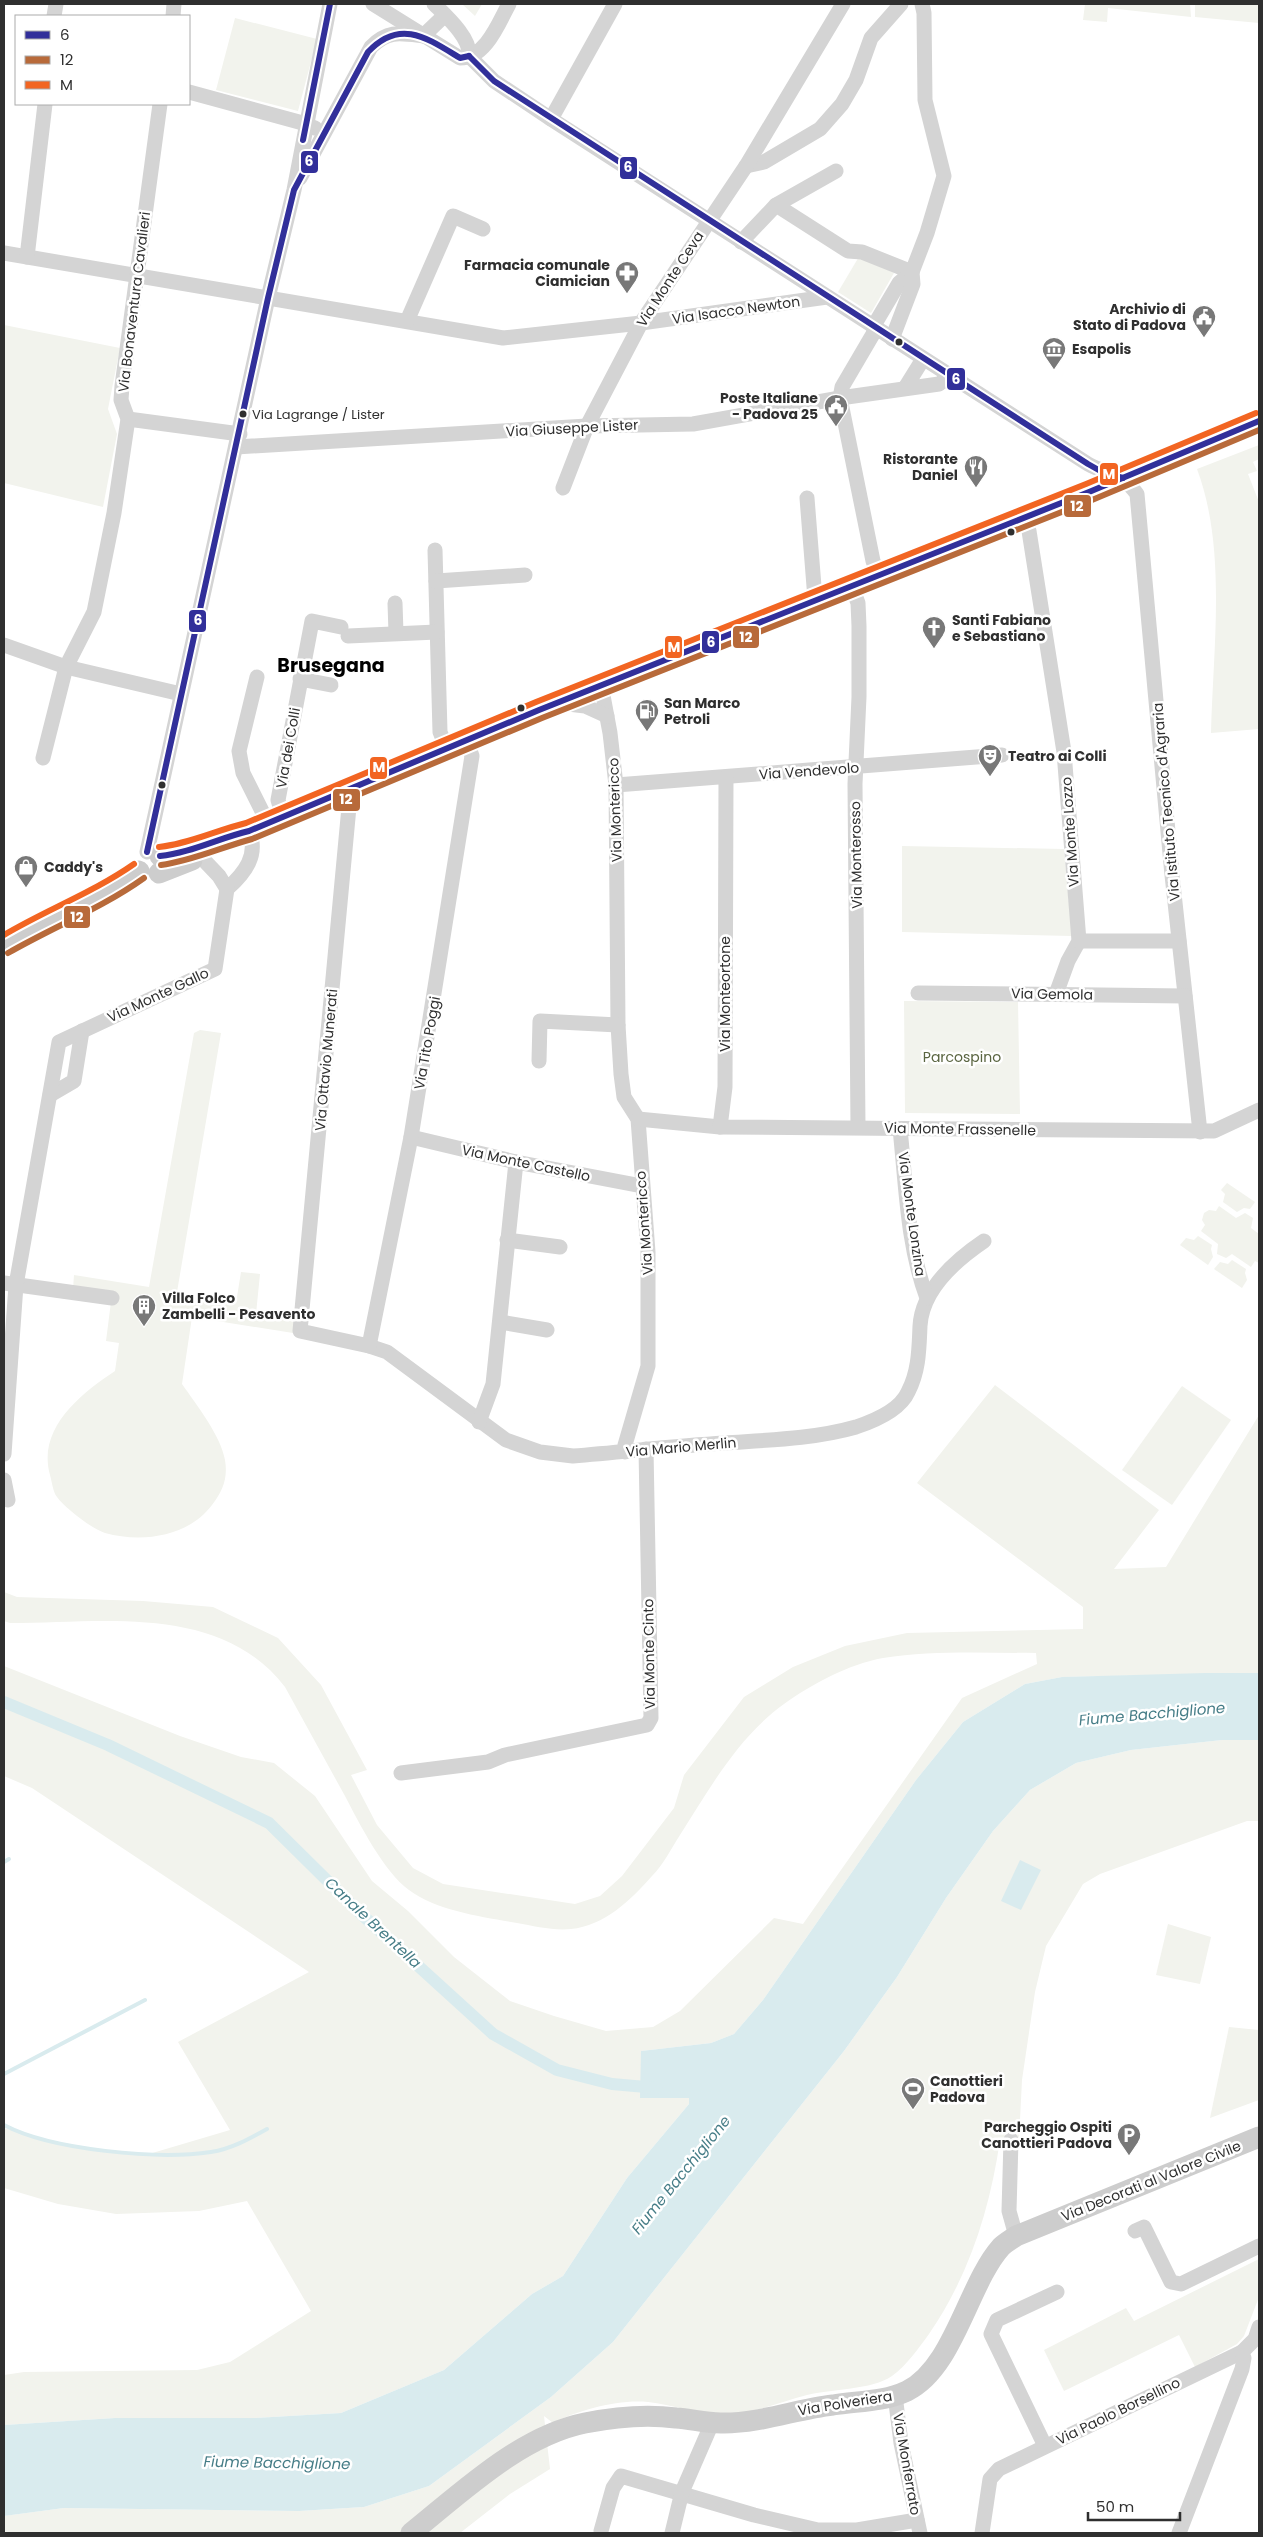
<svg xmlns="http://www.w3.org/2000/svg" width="1263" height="2537" font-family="Poppins,sans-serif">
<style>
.green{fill:#f2f3ed}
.water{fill:#d9ebee}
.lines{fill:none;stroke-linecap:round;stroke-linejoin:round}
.stream{stroke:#d9ebee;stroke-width:4}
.canal{stroke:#d9ebee;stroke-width:12}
.street{stroke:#d4d4d4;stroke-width:15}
.secondary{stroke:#cdcdcd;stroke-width:21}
.bus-1-casing{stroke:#fff;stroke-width:10}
.bus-2-casing{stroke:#fff;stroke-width:10}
.bus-3-casing{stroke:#fff;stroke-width:10}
.bus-1{stroke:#312f9a;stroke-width:6}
.bus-2{stroke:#b86a3a;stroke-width:6}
.bus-3{stroke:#f26522;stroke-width:6}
.bus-dot{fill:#2f2f2f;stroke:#fff;stroke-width:2}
.labels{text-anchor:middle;stroke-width:5;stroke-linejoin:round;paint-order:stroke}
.bus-label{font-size:13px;fill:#2f2f2f;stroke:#fff;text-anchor:start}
.poi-label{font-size:14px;font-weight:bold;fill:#2f2f2f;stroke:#fff;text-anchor:start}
.street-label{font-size:14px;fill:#2f2f2f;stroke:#fff}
.park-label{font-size:14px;fill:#5a6541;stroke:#fff}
.water-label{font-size:15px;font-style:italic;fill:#467d87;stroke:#fff}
.district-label{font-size:19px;font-weight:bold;fill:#000;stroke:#fff}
.line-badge{stroke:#fff;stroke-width:2}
.badge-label{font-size:14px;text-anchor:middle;font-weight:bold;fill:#fff}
</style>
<rect width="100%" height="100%" fill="#fff"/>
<g class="green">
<path d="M462,4H482L475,16Z"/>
<path d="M1085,4H1190L1191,17L1108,8L1107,22L1083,20Z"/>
<path d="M1195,4H1259V23L1195,17Z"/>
<path d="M235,18L317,39L298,111L216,90Z"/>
<path d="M860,255L894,273L871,313L838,292Z"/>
<path d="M4,325L120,348L108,409L117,434L103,507L4,483Z"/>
<path d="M1259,445V459L1253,462L1257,471L1248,474L1259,502V729L1211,733C1213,648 1227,549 1197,469Z"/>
<path d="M902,846L1064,849L1072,936L902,932Z"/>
<path d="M904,1001L1018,1002L1020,1114L905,1113Z"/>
<path d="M200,1030L221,1033L177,1292L236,1303L241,1272L260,1274L256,1314L295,1322L293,1333L192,1317L182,1384C196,1404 221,1436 225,1460C228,1478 223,1491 212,1505C188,1537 142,1543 105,1533C92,1529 65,1508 57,1497C53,1492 52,1482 50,1475C37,1429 80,1394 115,1371L119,1343L106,1341L112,1294L73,1289L74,1275L149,1287L194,1033Z"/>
<path d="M1227,1183L1255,1202L1250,1209L1244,1208L1237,1212L1223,1202L1225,1194L1221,1190Z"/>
<path d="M1219,1206L1236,1218L1245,1213L1253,1218L1251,1228L1259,1234V1263L1255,1261L1251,1267L1232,1254L1226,1258L1217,1254L1218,1244L1201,1231L1205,1225L1202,1220L1204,1213L1209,1210L1216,1211Z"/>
<path d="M1198,1236L1212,1245L1211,1249L1213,1257L1208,1265L1180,1245L1186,1238L1194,1240Z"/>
<path d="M1232,1260L1246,1269L1245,1273L1247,1280L1242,1288L1214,1269L1220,1262L1228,1264Z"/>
<path d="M995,1385L1159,1510L1114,1569L1166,1567L1259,1415V1673L1062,1677L1025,1684L963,1722L916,1780L763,2000L734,2034L711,2043L641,2051L689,2098V2104L627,2178L563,2276L532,2294L444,2370L341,2413L255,2418H115L4,2425V2375L24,2372L197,2370L230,2362L311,2311L247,2201L199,2211L116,2214L58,2204L4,2188V2128L76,2147L149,2154L230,2130L178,2042L309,1972L32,1788L4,1776V1666L180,1736L241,1757L274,1763L315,1796L372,1881L408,1911L454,1957L510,2001L554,2016L606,2031L653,2027L680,2011L774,1918L803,1924L962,1698L1037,1664L1036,1653C986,1653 933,1650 883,1658C849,1664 812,1684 784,1704C738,1737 710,1788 680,1835C671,1849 663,1865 652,1876C631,1900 604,1926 571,1929C554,1931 534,1926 517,1923C483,1917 437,1911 409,1890C384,1872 359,1823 345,1796C325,1760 305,1723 285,1687C220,1603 104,1623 10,1623L4,1621V1592L17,1597L143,1601L213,1607L278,1638L321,1685L367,1770L351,1775L377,1825L413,1868L443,1884L575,1904L600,1896L622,1876L674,1808L684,1775L744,1697L793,1667L845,1646L907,1633L1083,1629V1607L917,1483Z"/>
<path d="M1182,1386L1231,1420L1172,1505L1122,1470Z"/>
<path d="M1222,1740H1259V1821H1247L1100,1874L1083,1884L1046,1946L1035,1992L1022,2080L1019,2140H1000C990,2209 969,2276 929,2334C918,2349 907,2365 892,2376C872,2390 831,2389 807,2395C780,2402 750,2415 722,2415C697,2415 672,2404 648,2402C619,2399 578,2410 553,2423L544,2416L550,2469L510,2494L460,2533H4V2516L64,2508L299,2511L364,2507L429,2486L551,2397L613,2342L844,2051L897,1977L946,1898L993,1831L1030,1790L1076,1763L1131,1750Z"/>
<path d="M1168,1924L1211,1937L1200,1984L1156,1975Z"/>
<path d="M1229,2027L1259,2030V2100L1210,2118Z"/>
<path d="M1259,2259V2297L1244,2336L1237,2344L1195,2367L1179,2335L1064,2391L1044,2350L1126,2308L1134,2321Z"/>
</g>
<g class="water">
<path d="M1205,1673H1259V1740H1222L1131,1750L1076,1763L1030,1790L993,1831L946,1898L897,1977L844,2051L613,2342L551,2397L429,2486L364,2507L299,2511L64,2508L4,2516V2425L115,2418H255L341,2413L444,2370L532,2294L563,2276L627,2178L689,2104V2098H640L641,2051L711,2043L734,2034L763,2000L916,1780L963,1722L1025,1684L1062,1677Z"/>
<path d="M1020,1860L1041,1870L1021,1910L1001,1901Z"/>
</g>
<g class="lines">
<g class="stream">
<path d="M4,1862L9,1859"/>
<path d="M4,2074L145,2000"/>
<path d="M4,2125C51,2150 158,2160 211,2152C231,2149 249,2139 267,2129"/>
</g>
<path class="canal" d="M4,1702L108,1745L269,1823L360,1913L493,2034L557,2070L612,2084L657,2088"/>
<g class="street">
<path d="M373,4L460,58C486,58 499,22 509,4"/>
<path d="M434,4C446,16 471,38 469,56"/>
<path d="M54,16L56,4"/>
<path d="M173,16L174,4"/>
<path d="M469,56L494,81L551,119L1088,464C1108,475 1122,473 1137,494L1172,875L1200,1132"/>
<path d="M189,92L299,122L315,128"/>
<path d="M551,119L615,4"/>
<path d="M746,166L764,162L820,129L842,104L856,80L871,38L901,4"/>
<path d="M300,178L371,47C388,30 400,33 423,36L444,16"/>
<path d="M776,205L848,251L862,252L912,272"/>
<path d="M741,242L776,205L836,171"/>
<path d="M4,253L503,338L641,323L827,297"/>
<path d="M27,257L45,104"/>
<path d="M407,321L453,216L483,229"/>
<path d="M873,327L899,283L912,272"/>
<path d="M876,329L842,387L840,398L873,561L878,574"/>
<path d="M892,339L913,284L912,272L927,233L944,176L925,100L924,13L922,4"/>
<path d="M905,388L923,359"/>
<path d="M128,419L240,434"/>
<path d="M236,447L587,426L693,424L840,398L939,384L950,376"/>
<path d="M563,488L587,426L641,323L746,166L843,4"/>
<path d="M807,498L815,599"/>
<path d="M1024,518L1029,531L1064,752L1079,941L1068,961L1056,994"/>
<path d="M435,550L440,732L447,749"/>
<path d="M436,581L525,575"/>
<path d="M851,585L858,603L859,626V697L855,784L858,1127"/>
<path d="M395,603L396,633"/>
<path d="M348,636L437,632"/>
<path d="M4,645L66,667L181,694"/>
<path d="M257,677L239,751L243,773L268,823"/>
<path d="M300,679L331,685"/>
<path d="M601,685L610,733L616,785L618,1025L621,1074L624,1097L638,1119L648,1252V1366L625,1445V1452"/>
<path d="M560,703L585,706L607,716"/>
<path d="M43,758L66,667L94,612L114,513L128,419L121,400L122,386L160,104"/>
<path d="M616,785L1002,755"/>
<path d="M345,791L349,807L300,1331L369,1346L387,1352L506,1440L540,1452L573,1456C624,1452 674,1446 724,1443C768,1440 814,1439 856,1427C874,1421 900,1410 908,1392C919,1371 919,1349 920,1326C922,1290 956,1260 984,1241"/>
<path d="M283,817L278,800L312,621L341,627"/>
<path d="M147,852L268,298L294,190L330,4"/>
<path d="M200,856L219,876L227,889C245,873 259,855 249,831"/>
<path d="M1079,941H1179"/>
<path d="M918,993L1185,996"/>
<path d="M539,1061L540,1021L618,1025"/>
<path d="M50,1095L74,1081L82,1031"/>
<path d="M638,1119L720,1127L1214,1131L1259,1110"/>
<path d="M720,1127L725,1087L726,778"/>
<path d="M900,1129C906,1184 907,1245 927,1298"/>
<path d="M411,1137L516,1162L642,1186"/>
<path d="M507,1240L560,1247"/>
<path d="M4,1283L112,1298"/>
<path d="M500,1322L547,1330"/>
<path d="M369,1346L411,1137L472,756L466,740"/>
<path d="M479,1422L493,1384L516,1162"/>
<path d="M4,1454L16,1285L59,1042L215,969L227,889"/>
<path d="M4,1480L8,1500"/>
<path d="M401,1773L488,1762L505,1755L647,1725L651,1718L646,1449"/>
<path d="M1011,2140L1009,2211L1016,2236"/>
<path d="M1135,2231L1144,2227L1171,2282L1181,2284L1259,2246"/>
<path d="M895,2395L901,2443L920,2533"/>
<path d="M1045,2446L991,2334L997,2320L1057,2292"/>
<path d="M601,2531L613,2488L621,2476L754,2515L818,2530H857L917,2520"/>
<path d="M672,2533L682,2492L712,2423"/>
<path d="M982,2533L990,2479L999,2469L1242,2352"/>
<path d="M1179,2533L1242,2369L1244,2358L1242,2352L1255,2339L1259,2327"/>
</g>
<g class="secondary">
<path d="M160,856L178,854L221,838L249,831L539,710L851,585L1089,492L1259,421"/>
<path d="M159,873L192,860"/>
<path d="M4,945L44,922L118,886L139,871"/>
<path d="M411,2533C461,2493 520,2436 585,2423C615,2417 646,2414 676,2418C692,2419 708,2424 724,2423C761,2423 797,2409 833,2405C857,2401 884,2402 907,2391C954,2368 968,2284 1001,2247C1005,2243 1012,2239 1016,2236L1259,2137"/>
</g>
<g class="bus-1-casing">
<g id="bus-1">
<path d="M469,56L494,81L1088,464L1104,473L1123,478"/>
<path d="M303,140L330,4"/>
<path d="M147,852L268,298L294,190L368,52C400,18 427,38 460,58L469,56"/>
<path d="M160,856C190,853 219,838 249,831L539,710L1089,492L1259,421"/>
</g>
</g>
<g class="bus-2-casing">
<g id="bus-2">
<path d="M161,865C192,861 222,847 252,839L542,718L1092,500L1259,430"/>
<path d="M8,953C53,927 102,908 144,878"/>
</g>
</g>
<g class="bus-3-casing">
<g id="bus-3">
<path d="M159,847C189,844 217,830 246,823L536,702L1086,484L1256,413"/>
<path d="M4,935C46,910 94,892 134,864"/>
</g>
</g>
<use href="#bus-1" class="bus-1"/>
<use href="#bus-2" class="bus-2"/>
<use href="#bus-3" class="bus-3"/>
</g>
<defs>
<g id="pharmacy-pin" transform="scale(1.25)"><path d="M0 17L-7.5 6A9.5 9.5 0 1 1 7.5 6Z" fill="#787878" stroke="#fff"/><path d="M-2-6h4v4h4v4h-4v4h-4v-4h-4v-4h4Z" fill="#fff"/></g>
<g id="civic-pin" transform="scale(1.25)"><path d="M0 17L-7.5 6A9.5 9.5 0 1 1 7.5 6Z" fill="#787878" stroke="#fff"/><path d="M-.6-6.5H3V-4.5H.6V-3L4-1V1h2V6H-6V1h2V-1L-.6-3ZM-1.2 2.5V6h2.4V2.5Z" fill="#fff"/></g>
<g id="museum-pin" transform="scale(1.25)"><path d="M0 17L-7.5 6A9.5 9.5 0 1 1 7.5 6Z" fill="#787878" stroke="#fff"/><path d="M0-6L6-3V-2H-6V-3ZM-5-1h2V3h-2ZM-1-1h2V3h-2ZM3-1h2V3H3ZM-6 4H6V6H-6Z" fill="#fff"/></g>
<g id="restaurant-pin" transform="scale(1.25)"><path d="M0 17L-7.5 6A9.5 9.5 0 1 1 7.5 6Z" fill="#787878" stroke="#fff"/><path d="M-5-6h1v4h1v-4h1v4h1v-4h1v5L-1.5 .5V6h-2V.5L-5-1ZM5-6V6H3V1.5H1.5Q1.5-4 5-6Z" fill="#fff"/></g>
<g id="church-pin" transform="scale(1.25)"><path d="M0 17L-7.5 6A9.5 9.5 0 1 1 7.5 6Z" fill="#787878" stroke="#fff"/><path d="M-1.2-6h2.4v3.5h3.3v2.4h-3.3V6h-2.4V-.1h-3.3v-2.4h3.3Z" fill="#fff"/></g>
<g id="fuel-pin" transform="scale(1.25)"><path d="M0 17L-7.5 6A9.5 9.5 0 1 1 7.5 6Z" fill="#787878" stroke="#fff"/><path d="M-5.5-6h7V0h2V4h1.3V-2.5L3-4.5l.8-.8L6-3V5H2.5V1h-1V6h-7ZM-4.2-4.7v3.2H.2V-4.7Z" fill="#fff"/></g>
<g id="theatre-pin" transform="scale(1.25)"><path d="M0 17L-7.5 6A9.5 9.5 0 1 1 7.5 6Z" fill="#787878" stroke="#fff"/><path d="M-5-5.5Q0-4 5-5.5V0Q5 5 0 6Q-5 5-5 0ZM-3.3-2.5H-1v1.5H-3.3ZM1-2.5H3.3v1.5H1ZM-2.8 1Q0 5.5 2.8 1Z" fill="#fff"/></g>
<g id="shop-pin" transform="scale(1.25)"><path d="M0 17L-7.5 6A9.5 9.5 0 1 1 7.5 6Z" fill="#787878" stroke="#fff"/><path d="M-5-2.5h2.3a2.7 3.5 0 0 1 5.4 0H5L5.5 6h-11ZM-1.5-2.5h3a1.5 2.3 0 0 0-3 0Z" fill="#fff"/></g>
<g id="building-pin" transform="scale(1.25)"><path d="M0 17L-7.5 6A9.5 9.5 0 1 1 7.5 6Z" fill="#787878" stroke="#fff"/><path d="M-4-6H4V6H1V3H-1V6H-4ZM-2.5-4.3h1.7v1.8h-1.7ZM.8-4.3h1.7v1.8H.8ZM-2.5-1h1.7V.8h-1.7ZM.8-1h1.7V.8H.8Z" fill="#fff"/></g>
<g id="stadium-pin" transform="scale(1.25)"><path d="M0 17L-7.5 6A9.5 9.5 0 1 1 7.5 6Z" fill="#787878" stroke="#fff"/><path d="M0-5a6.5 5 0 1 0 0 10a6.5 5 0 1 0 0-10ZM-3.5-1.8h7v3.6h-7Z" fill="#fff"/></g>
<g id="parking-pin" transform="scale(1.25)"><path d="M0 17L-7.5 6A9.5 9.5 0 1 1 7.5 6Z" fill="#787878" stroke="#fff"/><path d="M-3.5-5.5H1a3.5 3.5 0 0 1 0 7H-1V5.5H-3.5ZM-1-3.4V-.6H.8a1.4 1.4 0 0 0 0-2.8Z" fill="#fff"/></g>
</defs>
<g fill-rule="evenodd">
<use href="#pharmacy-pin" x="627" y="273"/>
<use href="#civic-pin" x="1204" y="317"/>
<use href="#museum-pin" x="1054" y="349"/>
<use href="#civic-pin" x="836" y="406"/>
<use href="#restaurant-pin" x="976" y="467"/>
<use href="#church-pin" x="934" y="628"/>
<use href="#fuel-pin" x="647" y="711"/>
<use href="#theatre-pin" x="990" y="756"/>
<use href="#shop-pin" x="26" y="867"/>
<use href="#building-pin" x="144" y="1306"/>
<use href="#stadium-pin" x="913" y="2089"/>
<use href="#parking-pin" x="1129" y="2135"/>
</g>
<g class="bus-dot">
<circle cx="899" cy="342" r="4.5"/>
<circle cx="243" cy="414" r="4.5"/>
<circle cx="1011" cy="532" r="4.5"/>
<circle cx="521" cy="708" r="4.5"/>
<circle cx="162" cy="785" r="4.5"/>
</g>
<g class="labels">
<g class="bus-label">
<text x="252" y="419">Via Lagrange / Lister</text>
</g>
<g class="poi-label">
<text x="610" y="270" text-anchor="end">Farmacia comunale<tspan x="610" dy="16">Ciamician</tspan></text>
<text x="1186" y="314" text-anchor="end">Archivio di<tspan x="1186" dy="16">Stato di Padova</tspan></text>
<text x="1072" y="354">Esapolis</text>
<text x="818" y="403" text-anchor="end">Poste Italiane<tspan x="818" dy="16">- Padova 25</tspan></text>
<text x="958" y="464" text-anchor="end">Ristorante<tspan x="958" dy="16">Daniel</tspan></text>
<text x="952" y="625">Santi Fabiano<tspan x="952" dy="16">e Sebastiano</tspan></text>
<text x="664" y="708">San Marco<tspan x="664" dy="16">Petroli</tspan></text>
<text x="1008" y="761">Teatro ai Colli</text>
<text x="44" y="872">Caddy's</text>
<text x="162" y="1303">Villa Folco<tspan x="162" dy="16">Zambelli - Pesavento</tspan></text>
<text x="930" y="2086">Canottieri<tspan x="930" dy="16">Padova</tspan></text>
<text x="1112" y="2132" text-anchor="end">Parcheggio Ospiti<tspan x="1112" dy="16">Canottieri Padova</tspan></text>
</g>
<g class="street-label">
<text transform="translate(670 279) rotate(-57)" y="5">Via Monte Ceva</text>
<text transform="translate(134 302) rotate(-83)" y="5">Via Bonaventura Cavalieri</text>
<text transform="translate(736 310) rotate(-8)" y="5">Via Isacco Newton</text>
<text transform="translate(572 428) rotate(-3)" y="5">Via Giuseppe Lister</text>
<text transform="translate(288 748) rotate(-80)" y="5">Via dei Colli</text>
<text transform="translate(809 771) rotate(-4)" y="5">Via Vendevolo</text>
<text transform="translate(1166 802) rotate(-95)" y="5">Via Istituto Tecnico d'Agraria</text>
<text transform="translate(615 810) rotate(-92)" y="5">Via Montericco</text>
<text transform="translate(1070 832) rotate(-94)" y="5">Via Monte Lozzo</text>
<text transform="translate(856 855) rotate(-91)" y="5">Via Monterosso</text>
<text transform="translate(725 994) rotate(-90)" y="5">Via Monteortone</text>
<text transform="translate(1052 994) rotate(1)" y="5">Via Gemola</text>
<text transform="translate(158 995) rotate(-25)" y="5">Via Monte Gallo</text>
<text transform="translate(427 1043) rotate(-80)" y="5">Via Tito Poggi</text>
<text transform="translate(326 1060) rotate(-85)" y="5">Via Ottavio Munerati</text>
<text transform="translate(960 1129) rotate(1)" y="5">Via Monte Frassenelle</text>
<text transform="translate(526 1163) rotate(12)" y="5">Via Monte Castello</text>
<text transform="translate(912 1214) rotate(82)" y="5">Via Monte Lonzina</text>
<text transform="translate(644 1223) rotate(-94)" y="5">Via Montericco</text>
<text transform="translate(681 1447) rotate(-5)" y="5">Via Mario Merlin</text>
<text transform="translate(649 1654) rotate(-91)" y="5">Via Monte Cinto</text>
<text transform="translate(1151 2181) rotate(-22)" y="5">Via Decorati al Valore Civile</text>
<text transform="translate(845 2403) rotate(-9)" y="5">Via Polveriera</text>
<text transform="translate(1118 2411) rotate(-26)" y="5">Via Paolo Borsellino</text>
<text transform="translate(907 2464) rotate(80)" y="5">Via Monferrato</text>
</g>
<g class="park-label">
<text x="962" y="1062">Parcospino</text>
</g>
<g class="water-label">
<text transform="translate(1152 1714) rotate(-5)" y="5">Fiume Bacchiglione</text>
<text transform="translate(373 1923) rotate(43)" y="5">Canale Brentella</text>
<text transform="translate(681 2175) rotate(-51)" y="5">Fiume Bacchiglione</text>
<text transform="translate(277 2463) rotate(1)" y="5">Fiume Bacchiglione</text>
</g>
<g class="district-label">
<text x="331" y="672">Brusegana</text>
</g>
</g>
<g class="line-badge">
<rect x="300" y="150" width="19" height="24" rx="5" fill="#312f9a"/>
<rect x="619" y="156" width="19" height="24" rx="5" fill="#312f9a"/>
<rect x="946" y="367" width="20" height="24" rx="5" fill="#312f9a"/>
<rect x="1099" y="462" width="20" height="24" rx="5" fill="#f26522"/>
<rect x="1063" y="494" width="29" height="24" rx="5" fill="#b86a3a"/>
<rect x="188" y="609" width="19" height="24" rx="5" fill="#312f9a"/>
<rect x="732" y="625" width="28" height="24" rx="5" fill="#b86a3a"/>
<rect x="701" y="630" width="19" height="24" rx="5" fill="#312f9a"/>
<rect x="664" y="635" width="19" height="24" rx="5" fill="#f26522"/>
<rect x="369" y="756" width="19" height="24" rx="5" fill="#f26522"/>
<rect x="332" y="788" width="29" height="24" rx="5" fill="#b86a3a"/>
<rect x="63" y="905" width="28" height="24" rx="5" fill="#b86a3a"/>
</g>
<g class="badge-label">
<text x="309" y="166">6</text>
<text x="628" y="172">6</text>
<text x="956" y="384">6</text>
<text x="1109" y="479">M</text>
<text x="1077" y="511">12</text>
<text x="198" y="625">6</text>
<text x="746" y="642">12</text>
<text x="711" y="647">6</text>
<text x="674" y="652">M</text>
<text x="379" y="772">M</text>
<text x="346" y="804">12</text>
<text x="77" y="922">12</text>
</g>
<rect width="1263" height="2537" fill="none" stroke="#2f2f2f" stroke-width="10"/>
<rect x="15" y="15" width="175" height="90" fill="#ffffff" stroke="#acacac"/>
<rect x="25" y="31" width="25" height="8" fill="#312f9a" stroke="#acacac"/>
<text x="60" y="40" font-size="15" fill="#2f2f2f">6</text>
<rect x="25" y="56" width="25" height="8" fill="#b86a3a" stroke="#acacac"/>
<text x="60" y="65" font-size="15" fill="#2f2f2f">12</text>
<rect x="25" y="81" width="25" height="8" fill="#f26522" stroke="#acacac"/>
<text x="60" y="90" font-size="15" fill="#2f2f2f">M</text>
<path d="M1088 2512v8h92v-8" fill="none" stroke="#2f2f2f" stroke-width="2.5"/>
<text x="1096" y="2512" font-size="15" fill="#2f2f2f" stroke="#ffffff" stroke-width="4" paint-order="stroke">50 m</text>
</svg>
